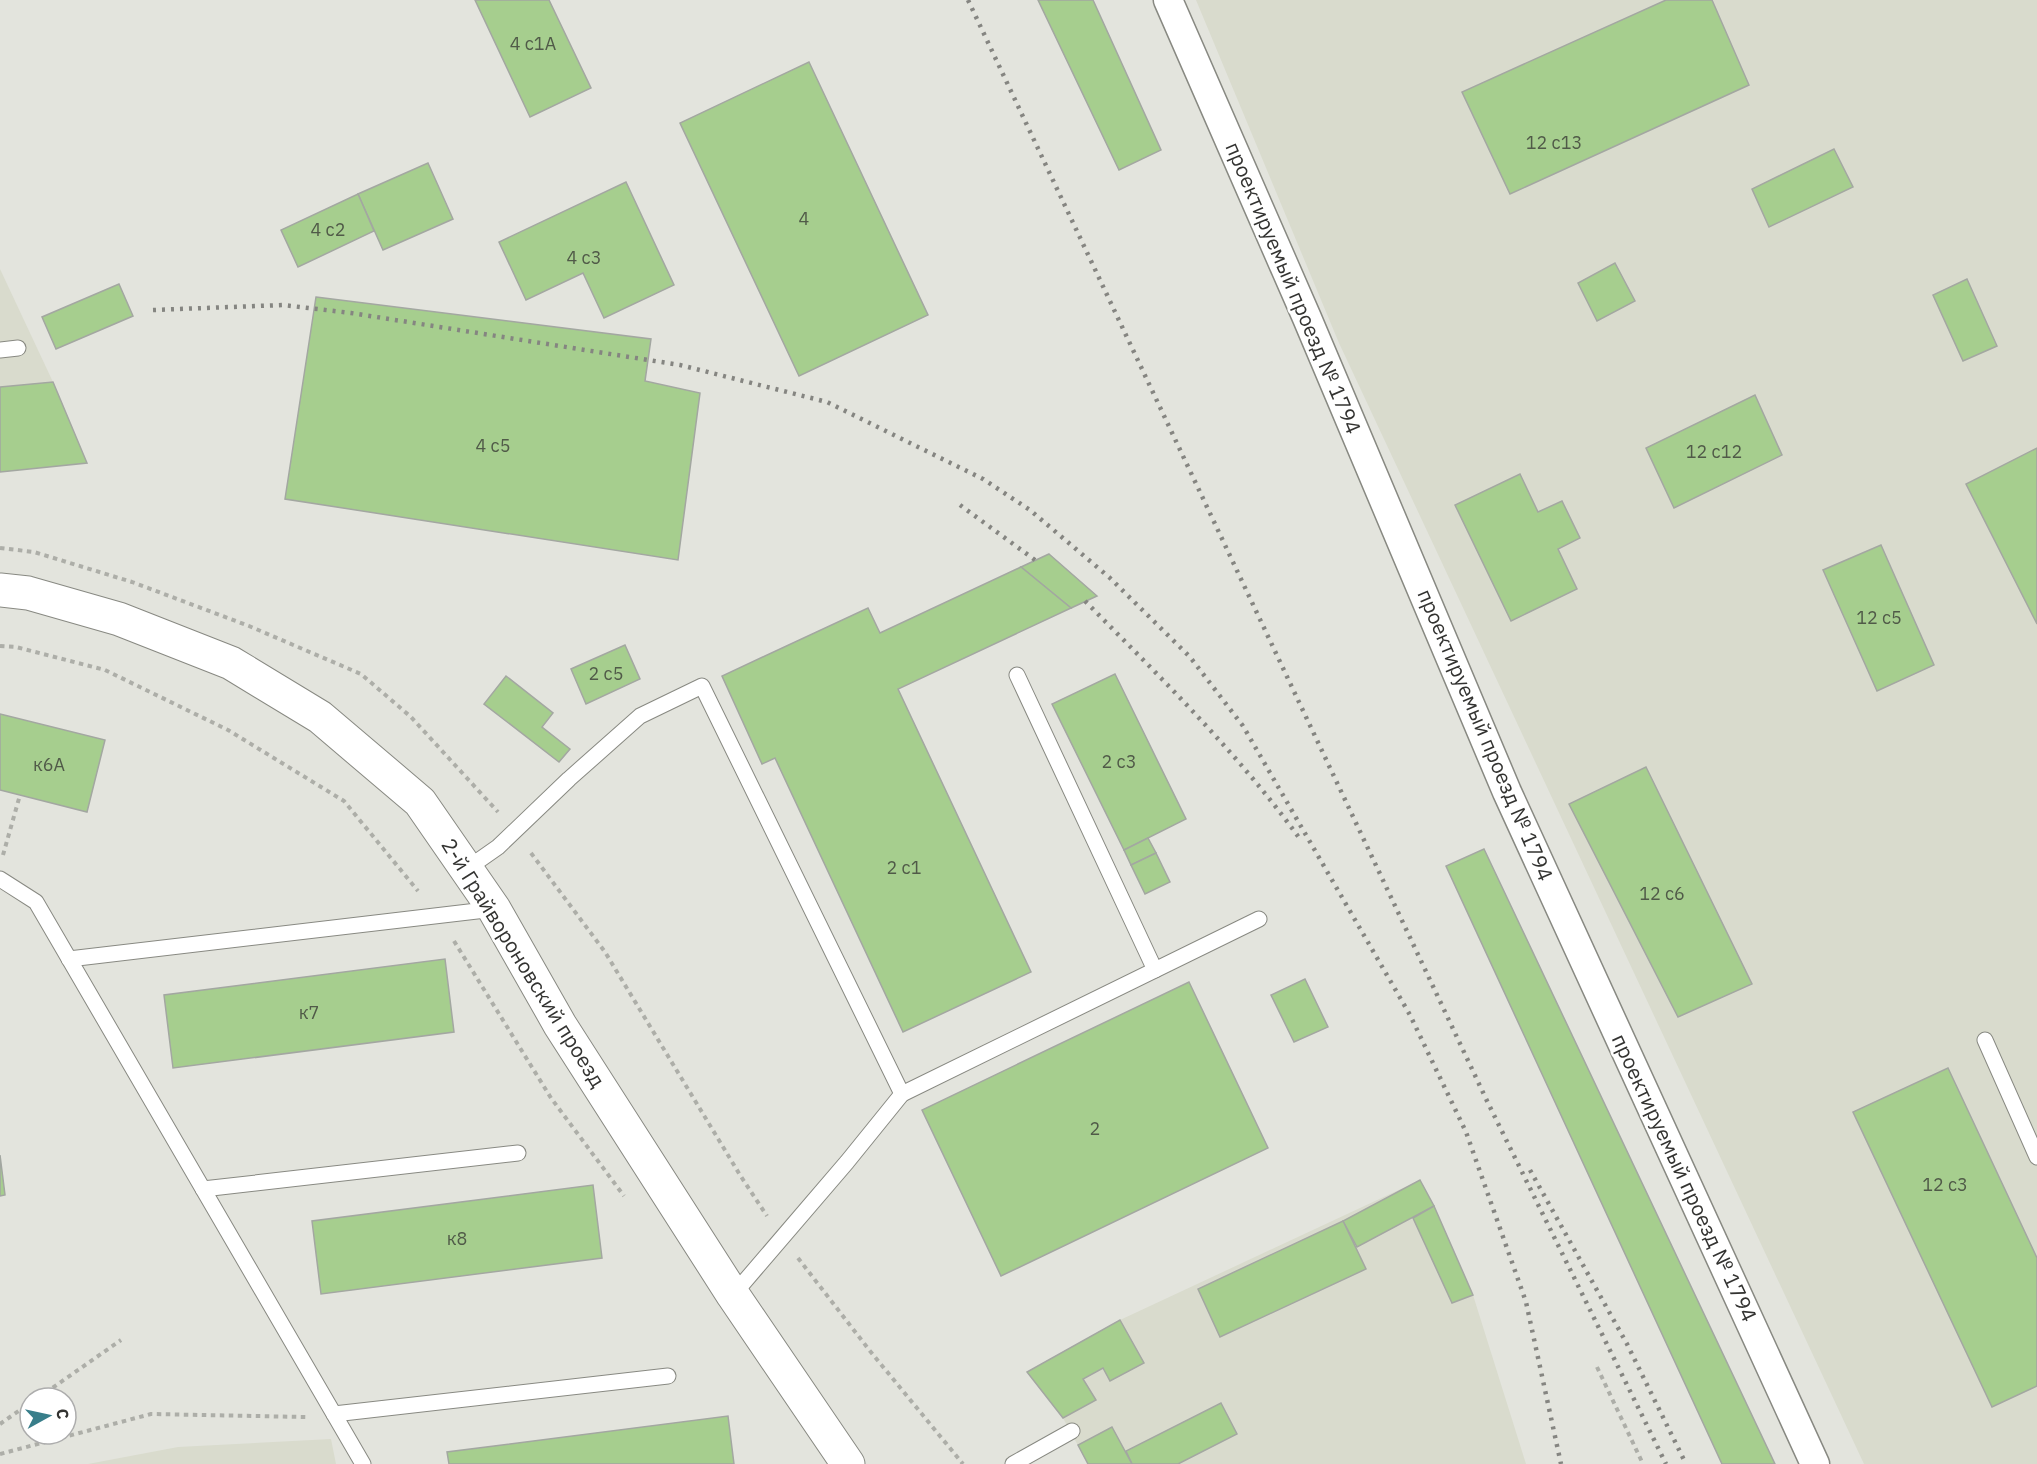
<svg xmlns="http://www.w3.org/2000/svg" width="2037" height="1464" font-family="'IBM Plex Sans',sans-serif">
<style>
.built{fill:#d9dbcd}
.building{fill:#a6ce8e;stroke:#a3a7a1;stroke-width:1.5}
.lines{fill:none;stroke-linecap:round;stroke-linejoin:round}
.lane-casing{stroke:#888982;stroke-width:17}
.street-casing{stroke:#888982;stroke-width:31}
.secondary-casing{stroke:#888982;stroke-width:35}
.path{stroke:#adaea8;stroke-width:4;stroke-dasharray:4.5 4.5;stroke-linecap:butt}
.lane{stroke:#fff;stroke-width:15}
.street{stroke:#fff;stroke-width:28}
.secondary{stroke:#fff;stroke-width:33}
.rail{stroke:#858581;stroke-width:4.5;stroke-dasharray:3 6;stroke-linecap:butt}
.labels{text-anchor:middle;stroke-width:5;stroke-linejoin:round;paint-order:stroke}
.number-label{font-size:18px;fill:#505a48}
.street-label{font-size:21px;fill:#333331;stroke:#fff}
</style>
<rect width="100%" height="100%" fill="#e3e4dd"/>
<g class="built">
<path d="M1196,0H2037V1464H1864L1339,343Z"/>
<path d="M0,269L53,382L87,463L0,472Z"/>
<path d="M1420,1180L1434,1206L1473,1295L1526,1464H1088L1063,1418L1027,1372L1120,1320Z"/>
<path d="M331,1439L336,1464H88L178,1447Z"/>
</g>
<g class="building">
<path d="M475,0H549L591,88L530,117Z"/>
<path d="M1038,0H1093L1161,150L1119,170Z"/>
<path d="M1666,0H1712L1749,85L1510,194L1462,92Z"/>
<path d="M809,62L928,315L799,376L680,123Z"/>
<path d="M1834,149L1853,187L1769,227L1752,189Z"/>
<path d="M428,163L453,219L383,250L358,194Z"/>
<path d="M626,182L674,285L604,318L583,273L526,300L499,242Z"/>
<path d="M358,194L374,231L298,267L281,230Z"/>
<path d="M1615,263L1635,301L1597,321L1578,283Z"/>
<path d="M1967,279L1997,346L1963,361L1933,295Z"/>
<path d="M119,284L133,316L56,349L42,317Z"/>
<path d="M316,297L651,339L645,381L700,393L678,560L285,499Z"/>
<path d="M53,382L87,463L0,472V387Z"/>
<path d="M1755,395L1782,455L1674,508L1646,448Z"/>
<path d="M2037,448V624L1966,484Z"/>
<path d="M1520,474L1538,512L1562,501L1580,538L1558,549L1577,589L1511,621L1455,505Z"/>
<path d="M1881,545L1934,665L1877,691L1823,570Z"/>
<path d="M1049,554L1097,596L1071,608L1021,567Z"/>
<path d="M1021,567L1071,608L898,689L1031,972L903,1032L775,758L762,764L722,676L868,608L880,633Z"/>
<path d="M625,645L640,679L586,704L571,669Z"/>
<path d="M1115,674L1186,819L1124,850L1052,704Z"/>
<path d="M506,676L553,713L542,727L570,749L559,762L484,704Z"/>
<path d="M0,714L105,740L87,812L0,790Z"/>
<path d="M1646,767L1752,984L1678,1017L1569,804Z"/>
<path d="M1148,838L1156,853L1131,865L1124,850Z"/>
<path d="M1484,849L1775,1464H1722L1446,866Z"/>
<path d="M1156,853L1170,882L1145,894L1131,865Z"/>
<path d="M445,959L454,1032L173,1068L164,995Z"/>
<path d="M1305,979L1328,1027L1294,1042L1271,995Z"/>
<path d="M1189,982L1268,1148L1001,1276L922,1110Z"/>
<path d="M1948,1068L2037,1258V1386L1992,1407L1853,1112Z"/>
<path d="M0,1155L5,1195L0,1196Z"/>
<path d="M1420,1180L1434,1206L1357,1247L1343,1221Z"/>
<path d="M593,1185L602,1258L321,1294L312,1221Z"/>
<path d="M1434,1206L1473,1295L1452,1303L1413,1218Z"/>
<path d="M1343,1221L1366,1269L1220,1337L1198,1289Z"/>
<path d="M1120,1320L1144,1363L1110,1381L1103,1368L1083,1379L1096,1400L1063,1418L1027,1372Z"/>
<path d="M1221,1403L1237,1434L1178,1464H1132L1126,1451Z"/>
<path d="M728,1416L734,1464H449L447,1452Z"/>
<path d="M1112,1427L1132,1464H1088L1078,1445Z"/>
</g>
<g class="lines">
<g class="lane-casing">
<g id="lane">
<path d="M0,350L18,348"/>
<path d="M1017,675L1155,970"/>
<path d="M468,868L498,847L569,779L640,716L702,686L902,1094L1259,919"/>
<path d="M0,879L36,902L363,1464"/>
<path d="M69,959L494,909"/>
<path d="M1985,1040L2037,1157"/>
<path d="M203,1189L518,1153"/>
<path d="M733,1295L847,1162L902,1094"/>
<path d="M334,1414L668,1376"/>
<path d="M1013,1464L1072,1431"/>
</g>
</g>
<g class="street-casing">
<path id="street" d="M1168,0L1307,318L1507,792L1815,1464"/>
</g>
<g class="secondary-casing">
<path id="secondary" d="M0,590L28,593L119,619L231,663L320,717L420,802L494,909L560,1025L733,1295L848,1464"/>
</g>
<g class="path">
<path d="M0,548L34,552L132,582L249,626L361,674L411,717L498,812"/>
<path d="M0,646L16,647L105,670L228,730L344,801L418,891"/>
<path d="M531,853L605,952L740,1175L767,1216"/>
<path d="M3,855L20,795"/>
<path d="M454,941L551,1098L624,1196"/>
<path d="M798,1258L870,1351L963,1464"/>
<path d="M1597,1367L1643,1464"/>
<path d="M38,1398L121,1340"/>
<path d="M0,1424L30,1403"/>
<path d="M0,1454L151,1414L306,1417"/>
</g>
<use href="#lane" class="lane"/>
<use href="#street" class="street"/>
<use href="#secondary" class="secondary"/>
<g class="rail">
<path d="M968,0L1488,1103L1666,1464"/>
<path d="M153,310L283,305L351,313L680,365L827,402L983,479L1030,510L1110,578L1190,657L1243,726L1410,1015L1466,1132L1526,1302L1561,1464"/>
<path d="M960,505L1035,560"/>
<path d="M1085,601C1160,677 1237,752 1300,839"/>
<path d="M1530,1170L1627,1344L1686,1464"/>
</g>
</g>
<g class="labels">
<g class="number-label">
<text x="533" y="50">4 с1А</text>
<text x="1554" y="149">12 с13</text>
<text x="804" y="225">4</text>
<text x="328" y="236">4 с2</text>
<text x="584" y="264">4 с3</text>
<text x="493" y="452">4 с5</text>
<text x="1714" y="458">12 с12</text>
<text x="1879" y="624">12 с5</text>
<text x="606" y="680">2 с5</text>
<text x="1119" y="768">2 с3</text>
<text x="49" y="771">к6А</text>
<text x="904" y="874">2 с1</text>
<text x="1662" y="900">12 с6</text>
<text x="309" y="1019">к7</text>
<text x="1095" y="1135">2</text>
<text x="1945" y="1191">12 с3</text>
<text x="457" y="1245">к8</text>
</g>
<g class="street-label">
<text transform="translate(1293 288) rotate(67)" y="7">проектируемый проезд № 1794</text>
<text transform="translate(1485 735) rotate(67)" y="7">проектируемый проезд № 1794</text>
<text transform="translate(523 963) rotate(58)" y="7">2-й Грайвороновский проезд</text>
<text transform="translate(1684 1178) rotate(65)" y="7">проектируемый проезд № 1794</text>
</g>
</g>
<g transform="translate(48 1416) rotate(82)"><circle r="28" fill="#ffffff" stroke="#adadad" stroke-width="1.5"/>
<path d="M0-4.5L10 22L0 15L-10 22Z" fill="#387e8a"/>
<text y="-9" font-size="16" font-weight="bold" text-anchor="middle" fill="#333331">С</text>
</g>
</svg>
